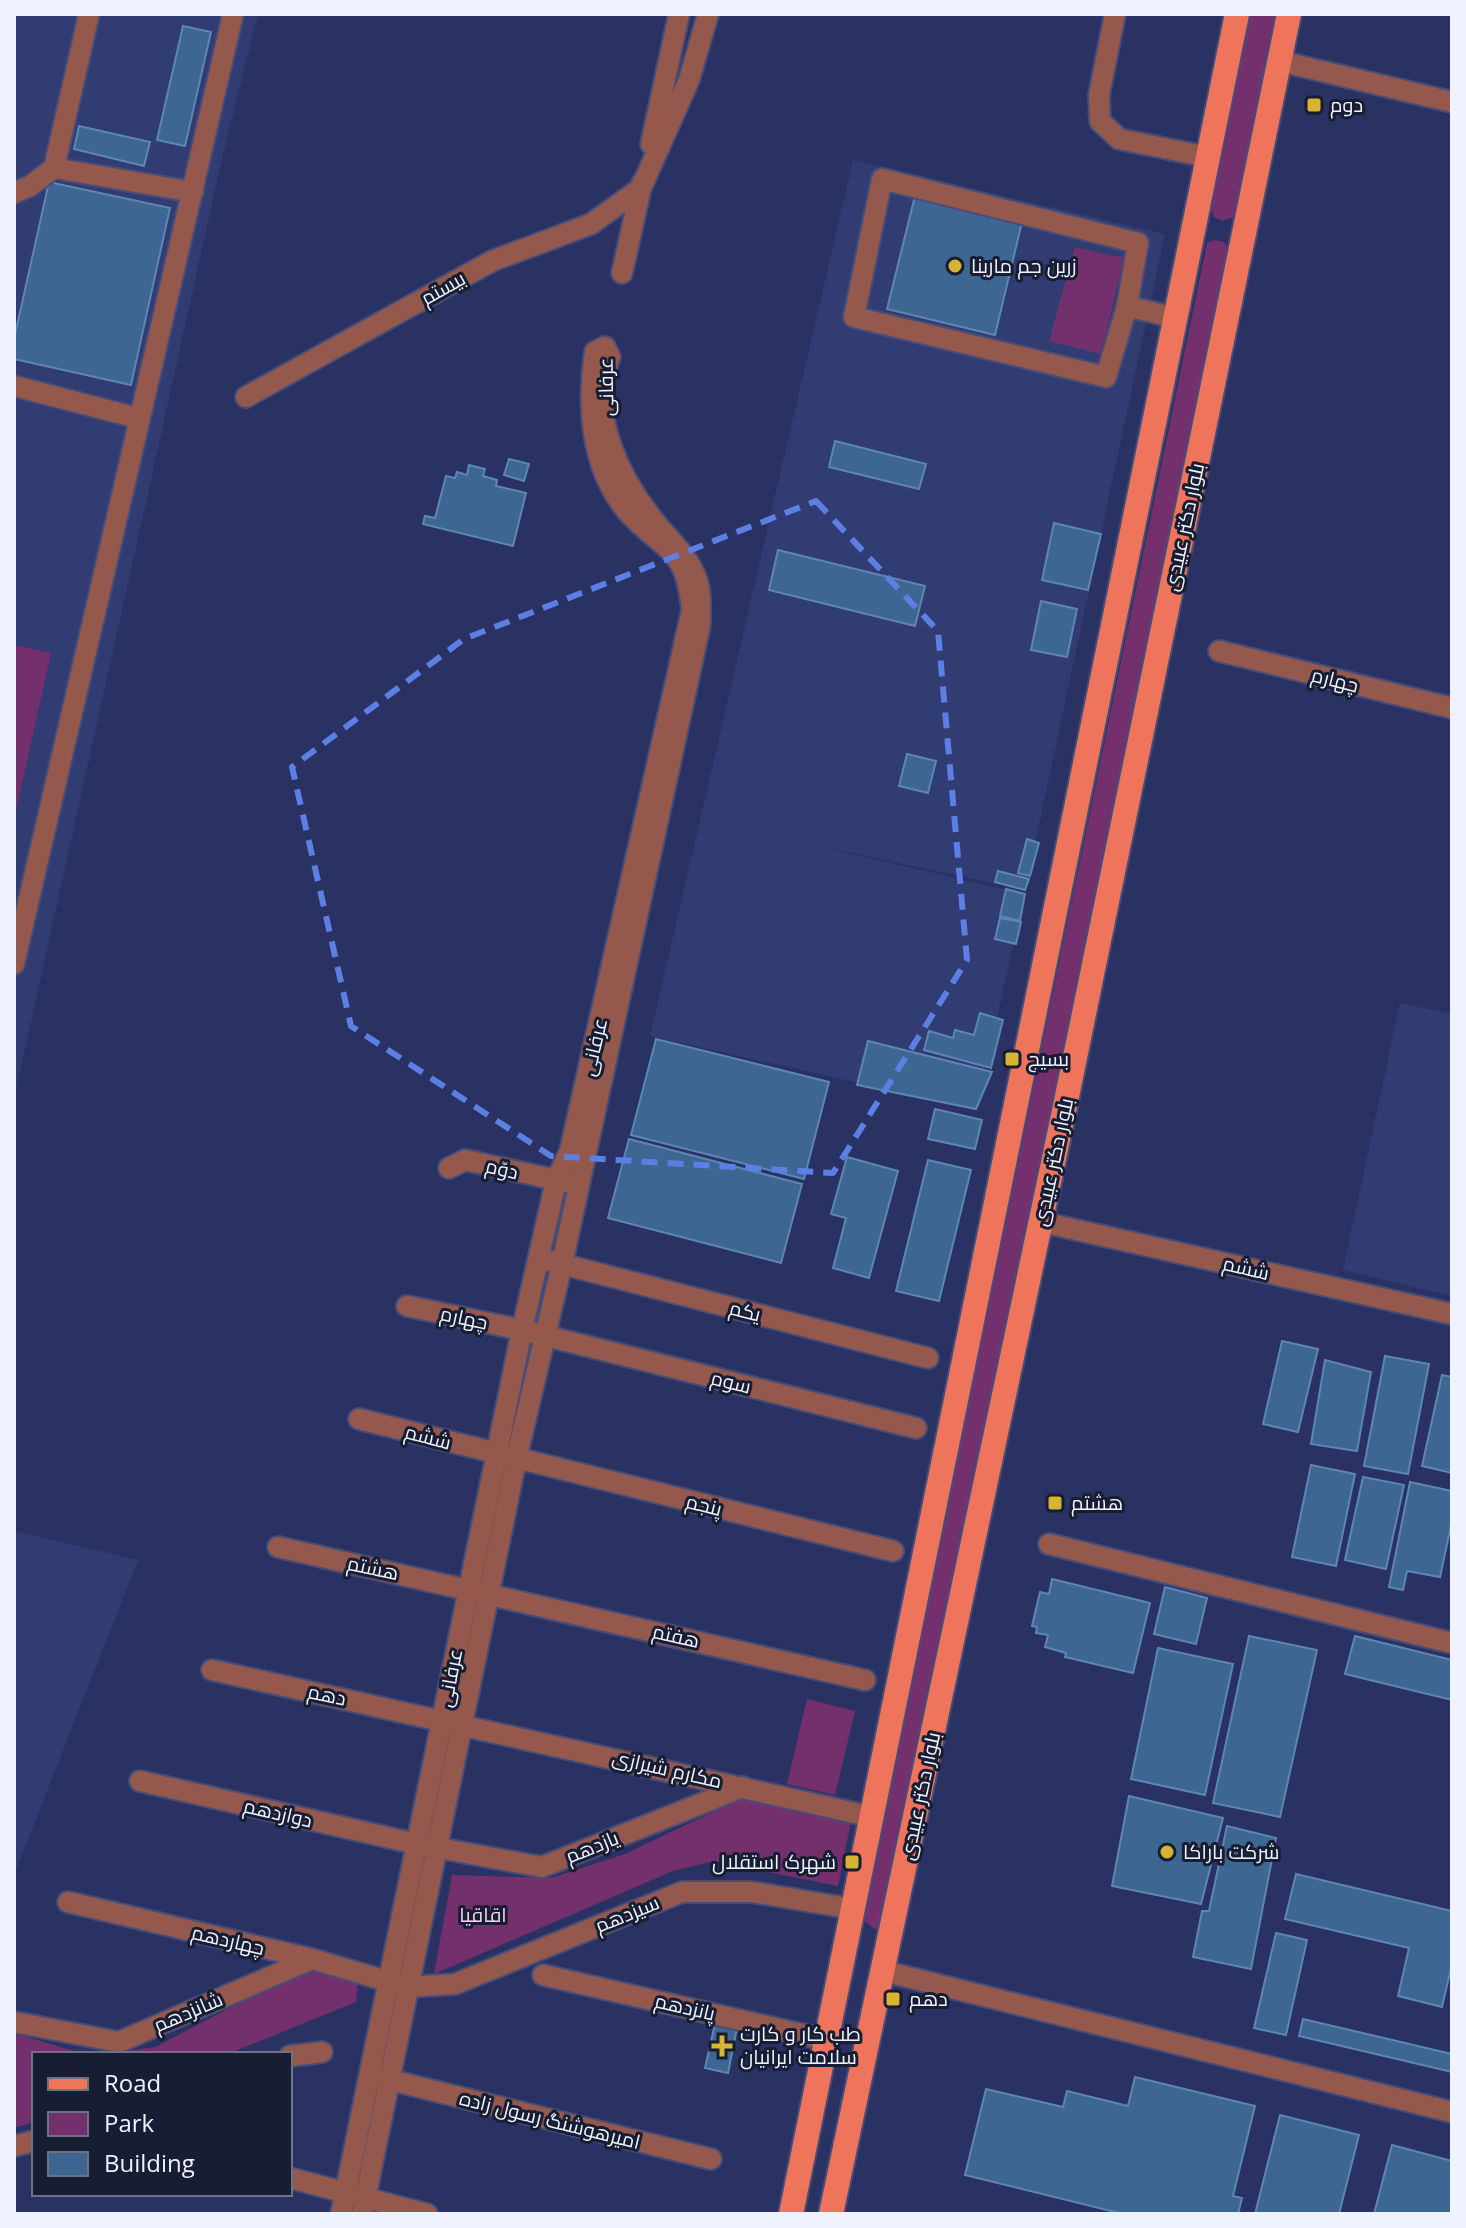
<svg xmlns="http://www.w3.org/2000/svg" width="1466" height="2228" font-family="'Open Sans',Cairo,sans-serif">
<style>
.built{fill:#313c72}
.green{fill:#74306c}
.building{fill:#3e6692;stroke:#5e86b5;stroke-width:2}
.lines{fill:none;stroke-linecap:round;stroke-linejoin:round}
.minor-casing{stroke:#454d78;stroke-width:24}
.major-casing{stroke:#454d78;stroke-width:28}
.minor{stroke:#95584c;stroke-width:20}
.major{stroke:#ee745c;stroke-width:24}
.marked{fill:none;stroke:#5c7fe4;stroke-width:6;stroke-dasharray:16 10;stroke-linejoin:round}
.poi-dot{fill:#d8b434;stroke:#171d32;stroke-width:3}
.labels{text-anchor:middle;stroke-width:6;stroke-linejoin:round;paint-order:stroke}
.poi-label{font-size:20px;fill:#eff2ff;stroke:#171d32;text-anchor:start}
.street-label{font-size:20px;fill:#eff2ff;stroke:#171d32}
.park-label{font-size:20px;fill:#fad2f2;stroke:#171d32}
</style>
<rect width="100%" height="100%" fill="#293262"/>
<g class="built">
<path d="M14,14H258L224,150L14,1098Z"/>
<path d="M853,160L1165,234L1025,890L792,840L1025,894L976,1109L650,1036Z"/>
<path d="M1400,1003L1452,1014V1296L1343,1270Z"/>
<path d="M14,1531L138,1560L14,1875Z"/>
</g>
<g class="green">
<path d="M1248,14H1277L1236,216L1223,221L1214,217L1211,208Z"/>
<path d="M1215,240L1224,242L1229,250L882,1928L874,1929L863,1919L1207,243Z"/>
<path d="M1075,247L1124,258L1101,354L1049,341Z"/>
<path d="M14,645L51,653L14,819Z"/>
<path d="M807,1699L855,1711L835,1795L787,1784Z"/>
<path d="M742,1798L851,1821L838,1886L714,1861L673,1871L434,1974L452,1875L551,1878L625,1854Z"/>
<path d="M304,1969L358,1982L356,2002L228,2054H104L155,2047Z"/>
<path d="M14,2033L84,2054H34V2122L14,2128Z"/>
</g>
<g class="building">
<path d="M183,26L211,32L185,146L157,140Z"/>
<path d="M79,126L150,142L144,166L74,149Z"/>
<path d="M49,182L170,208L131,385L14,359V339Z"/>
<path d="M915,196L1022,222L995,335L887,309Z"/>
<path d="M835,441L926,464L919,489L829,467Z"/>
<path d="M509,459L529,464L524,481L504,475Z"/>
<path d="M469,465L485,469L483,476L497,480L496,486L526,493L513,546L423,524L425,516L435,518L446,476L455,478L457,472L467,475Z"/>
<path d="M1054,523L1101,534L1088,590L1042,580Z"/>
<path d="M778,550L925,586L915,626L769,590Z"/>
<path d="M1041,601L1077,609L1067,657L1031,650Z"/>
<path d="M907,754L936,761L928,793L899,786Z"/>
<path d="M1027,839L1039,843L1030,876L1018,873Z"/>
<path d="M998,871L1029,879L1025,890L995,882Z"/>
<path d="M1006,889L1025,894L1020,921L1000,916Z"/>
<path d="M1000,918L1021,922L1016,944L995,939Z"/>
<path d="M980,1013L1003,1020L991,1068L924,1050L929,1031L953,1038L955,1030L974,1035Z"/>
<path d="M656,1039L829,1082L804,1179L631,1135Z"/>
<path d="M868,1041L992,1072L976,1109L857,1085Z"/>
<path d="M935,1109L982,1120L975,1149L928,1139Z"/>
<path d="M629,1139L802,1184L781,1263L608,1218Z"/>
<path d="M847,1157L898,1171L869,1278L833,1268L846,1218L831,1214Z"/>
<path d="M928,1160L971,1170L939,1301L896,1291Z"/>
<path d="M1282,1341L1318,1349L1298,1432L1263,1424Z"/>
<path d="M1385,1356L1429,1364L1408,1474L1364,1466Z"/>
<path d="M1325,1360L1371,1372L1357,1451L1311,1444Z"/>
<path d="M1442,1375L1452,1377V1473L1422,1466Z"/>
<path d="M1311,1465L1355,1474L1336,1566L1292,1557Z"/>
<path d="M1363,1477L1404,1485L1386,1569L1345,1560Z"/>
<path d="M1410,1482L1452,1491V1521L1440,1577L1407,1571L1403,1590L1389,1587Z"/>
<path d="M1052,1579L1150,1603L1133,1673L1065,1657L1066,1653L1045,1647L1048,1635L1036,1633L1037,1627L1032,1626L1040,1592L1049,1594Z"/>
<path d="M1165,1587L1207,1598L1196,1644L1154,1634Z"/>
<path d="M1249,1636L1317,1650L1280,1817L1213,1803Z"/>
<path d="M1355,1636L1452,1660V1700L1345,1674Z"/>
<path d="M1158,1648L1233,1664L1205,1795L1131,1779Z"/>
<path d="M1129,1796L1223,1818L1201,1904L1112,1886Z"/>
<path d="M1227,1826L1276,1838L1251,1969L1193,1957L1202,1911H1209Z"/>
<path d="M1296,1874L1452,1911V1964L1442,2007L1398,1996L1409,1948L1285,1919Z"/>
<path d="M1276,1933L1307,1940L1286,2035L1254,2028Z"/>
<path d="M716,2019L738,2023L728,2073L705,2068Z"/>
<path d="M1303,2019L1452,2054V2072L1299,2036Z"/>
<path d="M1135,2077L1255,2106L1233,2196L1242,2198L1238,2214H1123L965,2175L986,2089L1063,2107L1067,2091L1128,2106Z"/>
<path d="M1280,2115L1359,2135L1339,2214H1255Z"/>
<path d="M1392,2145L1452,2161V2214H1374Z"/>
</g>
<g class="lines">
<g class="minor-casing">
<g id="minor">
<path d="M1115,14L1099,95L1100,121L1119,139L1208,157"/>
<path d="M1279,61L1452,102"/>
<path d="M651,144L679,14"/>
<path d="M54,168L89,14"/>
<path d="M882,179L1138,243L1127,306L1106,377L854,317Z"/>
<path d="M14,193L30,186L54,168L193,192"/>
<path d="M622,273L642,183"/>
<path d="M1127,306L1176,318"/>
<path d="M14,386L138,418"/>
<path d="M246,397L492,261L591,224L641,188L689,80L708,14"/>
<path d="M1219,651L1452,708"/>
<path d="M14,964L233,14"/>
<path d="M449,1168L465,1160L566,1182"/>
<path d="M1041,1222L1452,1314"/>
<path d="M550,1261L928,1358"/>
<path d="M407,1306L522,1330L916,1428"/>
<path d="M359,1419L893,1551"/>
<path d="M1049,1544L1452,1643"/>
<path d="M278,1547L865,1680"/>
<path d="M212,1670L873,1817"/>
<path d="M140,1781L417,1844L542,1867L743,1787"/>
<path d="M68,1902L312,1959L407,1987L455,1984L682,1892H752L854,1909"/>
<path d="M883,1971L1452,2112"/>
<path d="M543,1975L827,2040"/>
<path d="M14,2022L119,2042L312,1959"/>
<path d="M290,2056L322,2052"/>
<path d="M378,2077L711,2159"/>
<path d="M14,2146L34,2141"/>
<path d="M290,2178L427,2214"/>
<path d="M341,2214L522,1330L556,1181L570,1151L692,610C686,544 664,553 627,511C591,468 587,406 595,352L605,347L610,357C586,412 620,479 655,522C671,542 694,561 699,588C701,600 700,613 700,625L562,1264L516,1460L362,2214"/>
</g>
</g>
<g class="major-casing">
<g id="major">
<path d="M791,2214L1237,14"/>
<path d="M831,2214L1064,1111L1289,14"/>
</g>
</g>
<use href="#minor" class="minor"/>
<use href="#major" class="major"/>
</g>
<path class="marked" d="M816,501L938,631L967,960L833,1173L551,1156L351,1026L292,767L464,639Z"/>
<g class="poi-dot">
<rect x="1306" y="97" width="16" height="16" rx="4"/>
<circle cx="955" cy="266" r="8"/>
<rect x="1004" y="1051" width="16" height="16" rx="4"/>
<rect x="1047" y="1495" width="16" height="16" rx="4"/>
<circle cx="1167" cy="1852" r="8"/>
<rect x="844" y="1854" width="16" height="16" rx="4"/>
<rect x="885" y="1991" width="16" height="16" rx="4"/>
<path d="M718 2034h8v8h8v8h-8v8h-8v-8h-8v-8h8z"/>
</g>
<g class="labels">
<g class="poi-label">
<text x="1330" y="112">دوم</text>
<text x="971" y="273">زرین جم مارینا</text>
<text x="1028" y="1066">بسیج</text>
<text x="1071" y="1510">هشتم</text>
<text x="1183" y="1859">شرکت باراکا</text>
<text x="836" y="1869" text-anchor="end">شهرک استقلال</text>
<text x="909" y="2006">دهم</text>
<text x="740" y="2041">طب کار و کارت<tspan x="740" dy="23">سلامت ایرانیان</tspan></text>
</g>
<g class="street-label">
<text transform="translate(443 288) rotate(-29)" y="7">بیستم</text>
<text transform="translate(606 387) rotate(-91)" y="7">عرفانی</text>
<text transform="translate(1184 527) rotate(-78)" y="7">بلوار دکتر عبیدی</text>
<text transform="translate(1335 680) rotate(14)" y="7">چهارم</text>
<text transform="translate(594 1047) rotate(-77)" y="7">عرفانی</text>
<text transform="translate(1053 1162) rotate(-78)" y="7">بلوار دکتر عبیدی</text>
<text transform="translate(502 1169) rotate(13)" y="7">دوّم</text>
<text transform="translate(1246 1268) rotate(13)" y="7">ششم</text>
<text transform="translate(745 1311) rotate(14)" y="7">یکم</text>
<text transform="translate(464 1318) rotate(12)" y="7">چهارم</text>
<text transform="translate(731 1382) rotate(14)" y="7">سوم</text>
<text transform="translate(428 1437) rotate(15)" y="7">ششم</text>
<text transform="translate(704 1505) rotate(14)" y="7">پنجم</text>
<text transform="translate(373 1568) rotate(12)" y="7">هشتم</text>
<text transform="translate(676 1636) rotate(13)" y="7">هفتم</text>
<text transform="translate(450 1678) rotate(-79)" y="7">عرفانی</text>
<text transform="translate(327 1695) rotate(12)" y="7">دهم</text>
<text transform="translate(667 1769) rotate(13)" y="7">مکارم شیرازی</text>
<text transform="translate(920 1796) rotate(-78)" y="7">بلوار دکتر عبیدی</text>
<text transform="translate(278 1813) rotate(13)" y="7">دوازدهم</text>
<text transform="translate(592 1847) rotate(-22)" y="7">یازدهم</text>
<text transform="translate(627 1914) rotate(-22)" y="7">سیزدهم</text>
<text transform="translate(228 1940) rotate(13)" y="7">چهاردهم</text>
<text transform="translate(685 2007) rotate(13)" y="7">پانزدهم</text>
<text transform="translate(188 2012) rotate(-23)" y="7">شانزدهم</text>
<text transform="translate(550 2120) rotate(14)" y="7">امیرهوشنگ رسول زاده</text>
</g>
<g class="park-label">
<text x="483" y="1922">اقاقیا</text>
</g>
</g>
<rect width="1466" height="2228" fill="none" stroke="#eff2ff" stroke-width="32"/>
<rect x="32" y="2052" width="260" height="144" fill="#171d32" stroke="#6d7284" stroke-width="2"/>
<rect x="48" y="2078" width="40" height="12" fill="#ee745c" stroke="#6d7284" stroke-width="2"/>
<text x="104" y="2092" font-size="24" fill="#eff2ff">Road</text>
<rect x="48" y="2112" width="40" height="24" fill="#74306c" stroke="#6d7284" stroke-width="2"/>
<text x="104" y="2132" font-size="24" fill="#eff2ff">Park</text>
<rect x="48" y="2152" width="40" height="24" fill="#3e6692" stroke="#6d7284" stroke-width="2"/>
<text x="104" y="2172" font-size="24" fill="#eff2ff">Building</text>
</svg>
